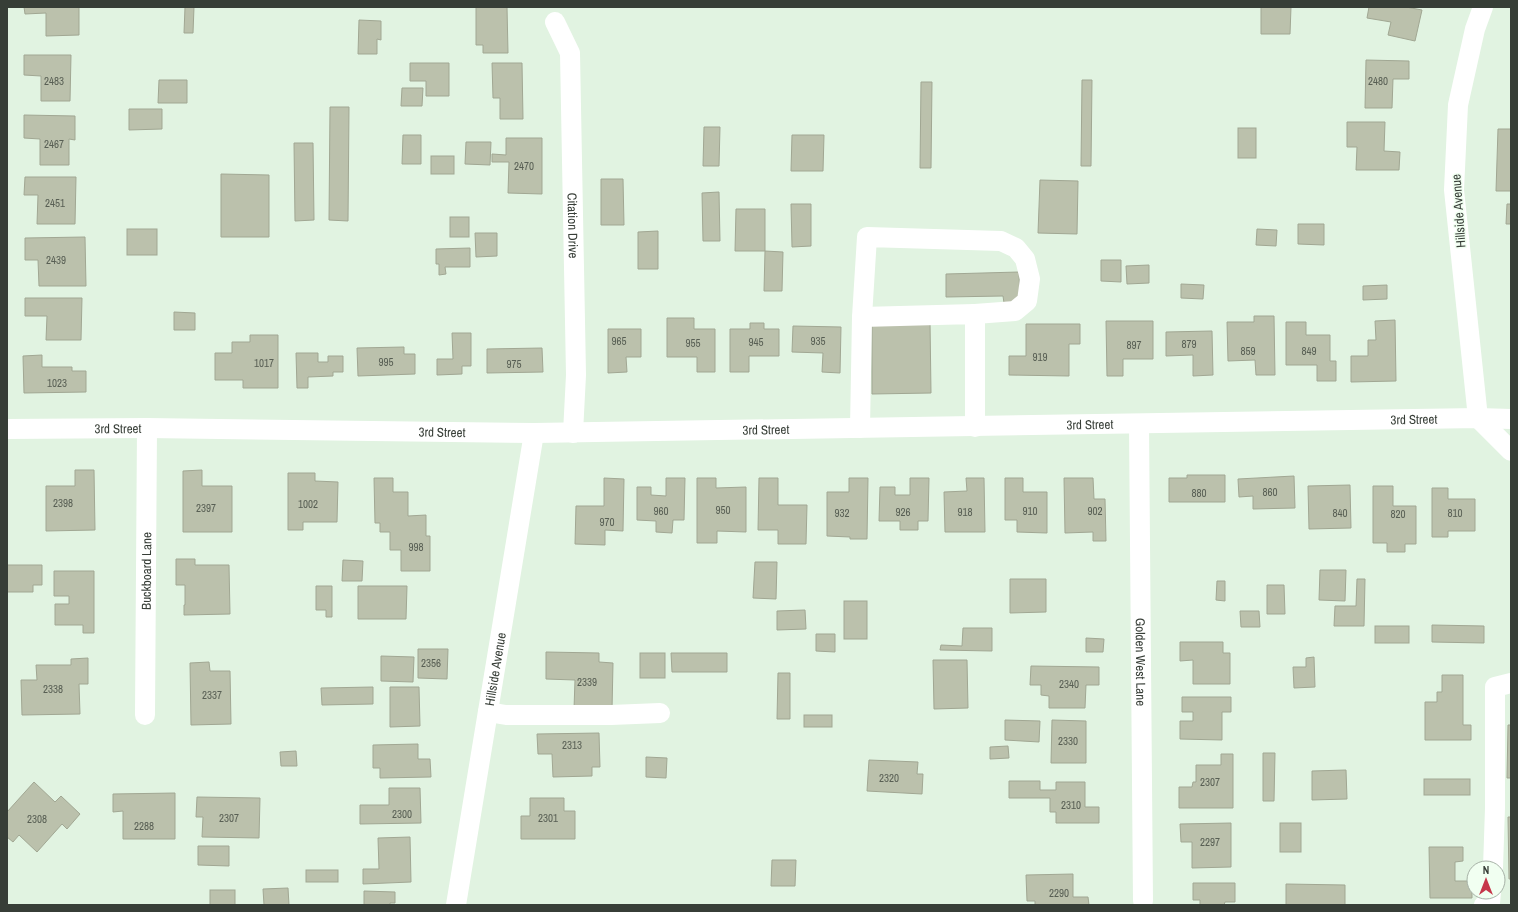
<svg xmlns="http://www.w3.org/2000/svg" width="1518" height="912" font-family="'Archivo Narrow',sans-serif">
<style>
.building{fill:#bbc1ac;stroke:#a1a793}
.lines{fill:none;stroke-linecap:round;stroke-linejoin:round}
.minor{stroke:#fff;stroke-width:20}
.labels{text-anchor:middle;stroke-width:3;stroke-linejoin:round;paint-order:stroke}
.number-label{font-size:11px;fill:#585f54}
.street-label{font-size:13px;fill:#373e37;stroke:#f1fff1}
</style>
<rect width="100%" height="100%" fill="#e1f3e1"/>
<g class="building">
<path d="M24,7H79V35L46,36V13L25,14Z"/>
<path d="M185,7H194L193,33H184Z"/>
<path d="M476,7H507L508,53H483V45H476Z"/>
<path d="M1261,7H1291L1290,34H1261Z"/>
<path d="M1369,7H1406L1422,10L1415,41L1388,35L1391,22L1367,18Z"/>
<path d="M359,20L381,21V40L377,39V54H358Z"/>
<path d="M24,55H71L70,101H41V76L24,75Z"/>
<path d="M1366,60L1409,61V79H1393L1392,108H1365Z"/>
<path d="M410,63H449V96H426V81H410Z"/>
<path d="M492,63H522L523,119H500V98H493Z"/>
<path d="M159,80H187V103H158Z"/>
<path d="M1082,80H1092L1091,166H1081Z"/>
<path d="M921,82H932L931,168H920Z"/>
<path d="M402,88H423L422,106H401Z"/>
<path d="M330,107H349L348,221L329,220Z"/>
<path d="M129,109H162V129L129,130Z"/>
<path d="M24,115L75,116V140L69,139V165H40V139L24,138Z"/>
<path d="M1347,122H1385L1384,151L1400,152L1399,170H1356L1357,147H1347Z"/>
<path d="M704,127H720L719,166H703Z"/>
<rect x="1238" y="128" width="18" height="30"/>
<path d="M1498,129H1511V191H1496Z"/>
<path d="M403,135H421V164H402Z"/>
<path d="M792,135H824L823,171H791Z"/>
<path d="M506,138H542V194L508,193L509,162H492V154L506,155Z"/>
<path d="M466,142H491L490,165L465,164Z"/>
<path d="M294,143H313L314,220L295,221Z"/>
<rect x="431" y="156" width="23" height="18"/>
<path d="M221,174L269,175V237H221Z"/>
<path d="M25,177H76L75,224H37L38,195H24Z"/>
<path d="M601,179H623L624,225H601Z"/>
<path d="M1040,180L1078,181L1077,234L1038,233Z"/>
<path d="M719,192L720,241H703L702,193Z"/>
<path d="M791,204H811V246L792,247Z"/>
<path d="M1507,204H1511V224H1506Z"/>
<path d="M736,209H765V251H735Z"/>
<rect x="450" y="217" width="19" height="20"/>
<path d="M1298,224H1324V245L1298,244Z"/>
<rect x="127" y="229" width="30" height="26"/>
<path d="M1257,229L1277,230L1276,246L1256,245Z"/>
<path d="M658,231V269H638V232Z"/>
<path d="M475,233H497V256L476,257Z"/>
<path d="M85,237L86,286H39L38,260H25V238Z"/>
<path d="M470,248V267H445L446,274L439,275V264H436V249Z"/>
<path d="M765,251L783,252L782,291H764Z"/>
<path d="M1101,260H1121V282L1101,281Z"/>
<path d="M1149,265V283L1127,284L1126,266Z"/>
<path d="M1019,272L1020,302L1004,303L1003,296L946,297V274Z"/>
<path d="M1181,284L1204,285L1203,299L1181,298Z"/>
<path d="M1387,285V299L1363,300V286Z"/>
<path d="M25,298H82L81,340H46L47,316H25Z"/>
<path d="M174,312L195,313V330H174Z"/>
<path d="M1254,316H1274L1275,375H1256L1255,360L1228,361L1227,322H1254Z"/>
<path d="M667,318H694V329H715V372H697V357H667Z"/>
<path d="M1395,320L1396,381L1351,382V356H1368V340H1376L1375,321Z"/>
<path d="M1106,321H1153V359H1123V376H1107Z"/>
<path d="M930,322L931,393L872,394V323Z"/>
<path d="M1286,322H1306V335H1330V361H1336V381H1317V365H1286Z"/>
<path d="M750,323H764V329H779V356H749V372H730V329H750Z"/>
<path d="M1026,324H1080V344H1069V376L1009,375V356H1026Z"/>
<path d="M793,326L841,327L840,373L822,372L823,353L792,352Z"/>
<path d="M608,329H641V357H626L627,372L608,373Z"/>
<path d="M1212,331L1213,375L1193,376V355L1166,356V332Z"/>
<path d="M452,333H471V366H462V374L437,375V359H453Z"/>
<path d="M250,335H278V388H243V380H215V353H232V342H250Z"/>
<path d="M404,347V354H415V374L358,376L357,348Z"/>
<path d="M542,348L543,372L487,373V349Z"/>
<path d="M296,353H318V362H328V356H343V372H333V376L308,377V388H297Z"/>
<path d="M42,355V367H72V371H86V392L24,393L23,356Z"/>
<path d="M75,470H94L95,530L46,531V486H75Z"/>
<path d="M202,470V486H232V532H183V471Z"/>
<path d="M288,473H315V481L338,482L337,522H303V530H288Z"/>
<path d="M1187,475H1225V502H1169V478H1187Z"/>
<path d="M1294,476L1295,508L1253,509V496L1239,497L1238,479Z"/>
<path d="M374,478H393V492H408V516L426,515V536H430V571H401V550H390V532H380V523H375Z"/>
<path d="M604,478L624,479L623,531L605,530V545L575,544L576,506H604Z"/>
<path d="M666,478H685L684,520H673L672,533L656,532V521L637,520V487H651V495L666,496Z"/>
<path d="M697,478H716V488L746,487V532L717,531V543H697Z"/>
<path d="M759,478H778V505H807L806,544H778V530H758Z"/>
<path d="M849,478H868L867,539H850V537L827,536V492H849Z"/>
<path d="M910,478H929L928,521H918V530H900V521H879L880,487H895V495H910Z"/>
<path d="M966,478H984L985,532H945L944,492L967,491Z"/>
<path d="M1005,478H1023V492H1047V533L1017,532V520H1005Z"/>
<path d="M1064,478H1093L1094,499H1105L1106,541H1093V532L1065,533Z"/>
<path d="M1350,485L1351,528L1309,529L1308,486Z"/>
<path d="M1373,486H1393V506H1416V544H1405V552H1387V543H1373Z"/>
<path d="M1432,488H1448V499H1475V531H1448V537H1432Z"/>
<path d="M176,559H195V565H229L230,614L184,615V605H185V585H176Z"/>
<path d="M343,560L363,561L362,581H342Z"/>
<path d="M755,562H777L776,599L753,598Z"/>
<path d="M7,565H42V585H33V592H7Z"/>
<path d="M1320,570H1346L1345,601L1319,600Z"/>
<path d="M54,571H94V633H83V625H55V604H69V596H54Z"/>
<path d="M1010,579H1046V612L1010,613Z"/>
<path d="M1357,579H1365L1364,626H1334L1335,606H1356Z"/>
<path d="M1217,581H1225V601L1216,600Z"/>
<path d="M1267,585H1284L1285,614H1267Z"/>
<path d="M316,586H332V617H326V610H316Z"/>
<path d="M358,586H407L406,619H358Z"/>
<rect x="844" y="601" width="23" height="38"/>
<path d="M805,610L806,629L777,630V611Z"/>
<path d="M1240,611H1259L1260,627H1241Z"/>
<path d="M1432,625L1484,626V643L1432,642Z"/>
<rect x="1375" y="626" width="34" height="17"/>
<path d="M963,628H992V651L940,650L941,645L962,646Z"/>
<path d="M816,634H835V652L816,651Z"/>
<path d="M1086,638L1104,639L1103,652H1086Z"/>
<path d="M1180,642H1223V653H1230V684H1193V660L1180,661Z"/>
<path d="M418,649H448L447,679L418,678Z"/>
<path d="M546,652L599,653V662L613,663L612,710L574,709L575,680L546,679Z"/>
<rect x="640" y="653" width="25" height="25"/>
<path d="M671,653H727V672H672Z"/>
<path d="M381,656L414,657L413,682L381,681Z"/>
<path d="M1314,657L1315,687L1294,688L1293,667H1306V658Z"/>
<path d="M88,658V684H79L80,714L22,715L21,680H37L36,665H71V659Z"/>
<path d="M933,660H967L968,708L934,709Z"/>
<path d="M209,662L210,671H230L231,724L191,725L190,663Z"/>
<path d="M1031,666L1099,667V685H1086L1085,708H1049V696L1041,695V685H1030Z"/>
<path d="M778,673H790V719H777Z"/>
<path d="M1442,675H1463V725H1471V740H1425V702H1437V692H1442Z"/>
<path d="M373,687V704L322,705L321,688Z"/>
<path d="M390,687H419L420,726L390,727Z"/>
<path d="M1182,697H1231V712H1222V740L1180,739V721H1193V712H1182Z"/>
<rect x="804" y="715" width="28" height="12"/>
<path d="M1005,720L1040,721L1039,742L1005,740Z"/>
<path d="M1052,720L1086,721V763H1051Z"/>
<path d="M1508,725H1511V778H1507Z"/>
<path d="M599,733L600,767H592V776L553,777L552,754H538L537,734Z"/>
<path d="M418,744V759H430L431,777L380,778V768H373V745Z"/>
<path d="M1008,746L1009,758L990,759V747Z"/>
<path d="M296,751L297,766H281L280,752Z"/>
<path d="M1263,753H1275L1274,801H1263Z"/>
<path d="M1221,754H1233V808H1179V787H1192L1193,782H1196V765H1221Z"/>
<path d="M646,757L667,758L666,778L646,777Z"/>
<path d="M869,760L918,762L917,774H923L922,794L867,791Z"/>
<path d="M1346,770L1347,799L1312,800V771Z"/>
<rect x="1424" y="779" width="46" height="16"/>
<path d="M1009,781H1040V790H1056V782H1085V807H1099V823H1056V812H1050V798H1009Z"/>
<path d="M34,782L55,802L61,796L80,814L67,829L62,824L37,852L19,835L13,842L7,837V812Z"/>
<path d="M389,788H420L421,823L360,824V805H389Z"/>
<path d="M175,793V839H123V811L113,812V794Z"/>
<path d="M197,797L260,798L259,838L202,837L203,817H196Z"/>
<path d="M530,798H564V811H575V839H521V816H530Z"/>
<path d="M1508,817H1511V879H1509Z"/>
<path d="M1231,823V867L1192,868V842H1181L1180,824Z"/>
<rect x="1280" y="823" width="21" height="29"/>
<path d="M410,837L411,882L363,884V869H379L378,838Z"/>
<path d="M198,846H229V866L198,865Z"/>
<path d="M1429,847H1463V861L1455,862V881H1472V898H1430Z"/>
<path d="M772,860H796L795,886H771Z"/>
<rect x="306" y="870" width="32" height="12"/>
<path d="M1073,874V897H1088L1089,905H1035V901H1027L1026,875Z"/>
<path d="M1193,883H1235V902H1225L1224,905H1200V900H1193Z"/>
<path d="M1286,884L1345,885V905H1286Z"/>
<path d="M288,888L289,905H264L263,889Z"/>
<rect x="210" y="890" width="25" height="15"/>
<path d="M364,891L395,892V903H390V905H364Z"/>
</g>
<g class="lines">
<g class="minor">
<path id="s1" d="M555,22L570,53L576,375L573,433"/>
<path d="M862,317L867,237L1001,241L1016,248L1025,259L1030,279L1027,301L1015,311L975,314"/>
<path d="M1478,418L1454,190L1458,105L1475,29L1483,7"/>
<path d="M1478,418L1511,451"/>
<path id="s2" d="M1139,424L1143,901"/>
<path d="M860,428L862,317L975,314V427"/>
<path id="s3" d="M7,429L147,428L534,433L1478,418L1511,419"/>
<path d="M488,712L506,715H611L660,713"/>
<path id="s4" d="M145,715L147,428"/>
<path d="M1493,868L1495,808V687L1511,683"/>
<path id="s5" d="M456,905L534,433"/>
<path d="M1484,905L1490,903L1491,892"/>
</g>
</g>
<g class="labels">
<g class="number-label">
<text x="54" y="85">2483</text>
<text x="1378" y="85">2480</text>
<text x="54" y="148">2467</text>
<text x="524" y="170">2470</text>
<text x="55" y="207">2451</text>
<text x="56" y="264">2439</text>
<text x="619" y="345">965</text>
<text x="818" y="345">935</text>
<text x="756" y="346">945</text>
<text x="693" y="347">955</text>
<text x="1189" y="348">879</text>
<text x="1134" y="349">897</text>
<text x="1248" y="355">859</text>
<text x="1309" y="355">849</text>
<text x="1040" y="361">919</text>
<text x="386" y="366">995</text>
<text x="264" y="367">1017</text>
<text x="514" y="368">975</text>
<text x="57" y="387">1023</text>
<text x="1270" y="496">860</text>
<text x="1199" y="497">880</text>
<text x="63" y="507">2398</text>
<text x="308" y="508">1002</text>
<text x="206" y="512">2397</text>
<text x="723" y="514">950</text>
<text x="661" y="515">960</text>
<text x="1030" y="515">910</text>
<text x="1095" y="515">902</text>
<text x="903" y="516">926</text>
<text x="965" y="516">918</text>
<text x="842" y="517">932</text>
<text x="1340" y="517">840</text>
<text x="1455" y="517">810</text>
<text x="1398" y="518">820</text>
<text x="607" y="526">970</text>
<text x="416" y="551">998</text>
<text x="431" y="667">2356</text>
<text x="587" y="686">2339</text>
<text x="1069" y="688">2340</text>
<text x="53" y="693">2338</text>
<text x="212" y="699">2337</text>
<text x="1068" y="745">2330</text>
<text x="572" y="749">2313</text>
<text x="889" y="782">2320</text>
<text x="1210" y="786">2307</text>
<text x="1071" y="809">2310</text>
<text x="402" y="818">2300</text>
<text x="229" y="822">2307</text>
<text x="548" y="822">2301</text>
<text x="37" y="823">2308</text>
<text x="144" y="830">2288</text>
<text x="1210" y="846">2297</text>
<text x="1059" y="897">2290</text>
</g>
<g class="street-label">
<text transform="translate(1458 211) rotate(-94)" y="5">Hillside Avenue</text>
<text dy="5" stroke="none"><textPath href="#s1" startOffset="207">Citation Drive</textPath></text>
<text dy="5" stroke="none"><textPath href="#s3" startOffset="1407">3rd Street</textPath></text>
<text dy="5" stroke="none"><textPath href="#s3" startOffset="1083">3rd Street</textPath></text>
<text dy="5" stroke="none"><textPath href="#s3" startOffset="111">3rd Street</textPath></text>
<text dy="5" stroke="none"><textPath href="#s3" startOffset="759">3rd Street</textPath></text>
<text dy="5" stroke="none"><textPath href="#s3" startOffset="435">3rd Street</textPath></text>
<text dy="5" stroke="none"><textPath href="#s4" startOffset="144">Buckboard Lane</textPath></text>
<text dy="5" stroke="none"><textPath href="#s2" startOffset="238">Golden West Lane</textPath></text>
<text dy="5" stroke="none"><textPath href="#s5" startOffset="239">Hillside Avenue</textPath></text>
</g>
</g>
<rect width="1518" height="912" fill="none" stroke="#373e37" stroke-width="16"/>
<g transform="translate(1486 880)"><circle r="19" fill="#f1fff1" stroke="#a7b2a7"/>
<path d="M0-3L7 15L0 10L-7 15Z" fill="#c6364a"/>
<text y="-6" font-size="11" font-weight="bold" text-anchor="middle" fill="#373e37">N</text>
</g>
</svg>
